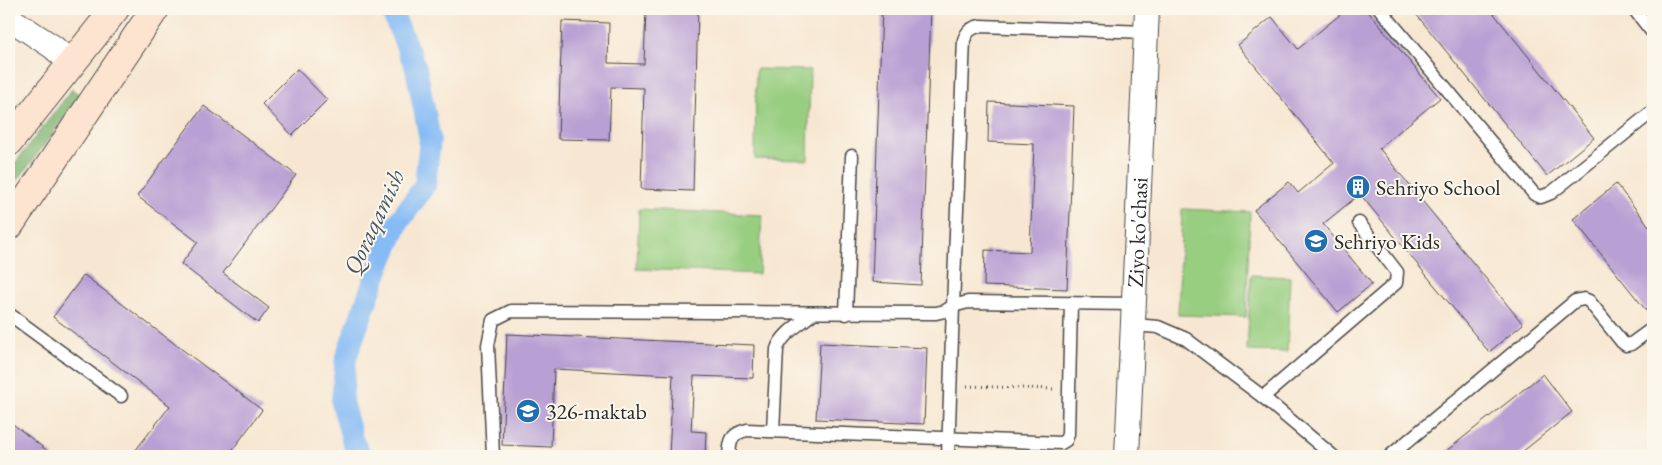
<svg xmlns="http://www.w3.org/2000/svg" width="1662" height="465" font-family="'EB Garamond',serif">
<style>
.green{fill:#97ce80;stroke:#617c56}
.forest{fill:#79b16e;stroke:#526e4c}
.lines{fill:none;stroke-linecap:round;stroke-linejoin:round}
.canal{stroke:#86bbf5;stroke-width:22}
.building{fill:#b9a0d4}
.lane-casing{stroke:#4a4744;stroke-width:15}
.street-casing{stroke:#4a4744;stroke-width:26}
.secondary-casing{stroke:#4a4744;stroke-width:30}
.path{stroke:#4a4744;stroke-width:3;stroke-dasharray:1 4;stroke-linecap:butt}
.lane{stroke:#fff;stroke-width:12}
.street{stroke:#fff;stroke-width:24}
.secondary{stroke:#fde4d0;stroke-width:28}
.labels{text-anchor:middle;stroke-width:4;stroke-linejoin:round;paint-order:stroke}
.poi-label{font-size:22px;fill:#2b2b2b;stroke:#fbf7ec;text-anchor:start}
.street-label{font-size:22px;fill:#2b2b2b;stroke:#fbf7ec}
.water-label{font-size:24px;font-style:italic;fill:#465668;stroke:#fbf7ec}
</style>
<rect width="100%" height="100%" fill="#fbf7ec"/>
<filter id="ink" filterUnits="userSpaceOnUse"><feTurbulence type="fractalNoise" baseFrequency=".02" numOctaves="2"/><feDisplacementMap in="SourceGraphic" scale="10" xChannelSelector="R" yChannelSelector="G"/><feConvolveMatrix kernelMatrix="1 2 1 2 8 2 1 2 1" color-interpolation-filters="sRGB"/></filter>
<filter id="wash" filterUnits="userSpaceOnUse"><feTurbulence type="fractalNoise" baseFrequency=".0096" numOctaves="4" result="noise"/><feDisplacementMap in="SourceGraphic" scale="20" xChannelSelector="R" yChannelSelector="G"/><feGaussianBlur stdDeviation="1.12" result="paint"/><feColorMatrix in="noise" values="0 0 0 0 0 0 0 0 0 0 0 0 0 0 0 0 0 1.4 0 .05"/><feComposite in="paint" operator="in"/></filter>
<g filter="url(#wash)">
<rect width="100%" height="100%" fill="#f7e7d2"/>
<g class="green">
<path d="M756,69L810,70L808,160L755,159Z"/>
<path d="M639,209L762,215L759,274L637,269Z"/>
<path d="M1182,209L1250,212L1246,317L1178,315Z"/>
<path d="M1251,275L1290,277L1287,352L1247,351Z"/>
</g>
<path class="forest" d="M72,89L81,96L9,192V171Z"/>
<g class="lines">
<path class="canal" d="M361,456L353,442L342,402L346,357L380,264L398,223L425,185L430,139L416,68L392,12V9"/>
</g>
<g id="blocks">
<g class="building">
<path d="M646,9H698L693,191L641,189L644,88L611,87L609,140L558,139L562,21L609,23L608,63L644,64Z"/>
<path d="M882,9H931L921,285L872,282Z"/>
<path d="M1347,9H1366L1440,98L1379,148L1523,324L1489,352L1360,194L1323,224L1372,284L1338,312L1254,210L1289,182L1298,193L1334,163L1238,45L1272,17L1298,49Z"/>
<path d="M1412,9H1490L1594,138L1547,176Z"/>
<path d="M297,69L327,100L292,135L262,104Z"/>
<path d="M989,102L1074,106L1067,289L984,286L985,250L1030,252L1034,144L988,142Z"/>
<path d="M204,106L296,175L223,273L269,308L258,323L181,264L198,242L137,196Z"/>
<path d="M1616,184L1653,231V319L1573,219Z"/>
<path d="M84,275L262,410L228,456H131L170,406L53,317Z"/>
<path d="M507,334L754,345L753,378L694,376L691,431L706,432L705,456H669L673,375L554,369L551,447L502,445Z"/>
<path d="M820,343L927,348L924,424L816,419Z"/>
<path d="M1543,374L1572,412L1517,456H1440Z"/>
<path d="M9,421L54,456H9Z"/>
</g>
</g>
</g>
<g filter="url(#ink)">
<use href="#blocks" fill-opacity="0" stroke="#4a4744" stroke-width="1"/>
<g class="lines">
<g class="lane-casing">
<g id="lane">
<path d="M1380,9L1534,194L1541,197L1551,193L1653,111"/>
<path d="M1634,9L1653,33"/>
<path d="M9,314L121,396"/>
<path d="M846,314L852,156"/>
<path d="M1134,325L1158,327L1186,339L1263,397L1333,456"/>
<path d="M1263,397L1396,283L1397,272L1359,223"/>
<path d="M773,431L777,349C782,334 800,324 812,314"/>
<path d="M493,456L488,345L493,320L511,311L936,313L945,311L953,306L964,40C967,31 971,28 980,26L1146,32"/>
<path d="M729,456C730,440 731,434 747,430L1061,443L1066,440L1068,434L1071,303"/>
<path d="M948,456L953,306L968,302L1135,304"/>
<path d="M1390,456L1575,301L1584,299L1589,301L1622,342L1626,345L1631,344L1653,328"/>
</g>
</g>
<g class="street-casing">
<g id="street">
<path d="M9,18L53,47L72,64"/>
<path id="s1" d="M1127,456L1147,9"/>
</g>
</g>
<g class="secondary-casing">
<g id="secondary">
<path d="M9,142L115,9"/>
<path d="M9,226L155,9"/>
</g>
</g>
<path class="path" d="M967,386L1053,389"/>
<use href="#lane" class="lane"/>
<use href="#street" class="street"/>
<use href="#secondary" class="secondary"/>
</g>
</g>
<defs>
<g id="building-disc" transform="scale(1.25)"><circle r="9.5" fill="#1f6fb2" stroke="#fbf7ec"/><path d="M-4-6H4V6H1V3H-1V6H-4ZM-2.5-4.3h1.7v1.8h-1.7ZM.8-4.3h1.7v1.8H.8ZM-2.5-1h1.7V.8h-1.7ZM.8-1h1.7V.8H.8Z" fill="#fff"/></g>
<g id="school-disc" transform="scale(1.25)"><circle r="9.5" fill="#1f6fb2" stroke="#fbf7ec"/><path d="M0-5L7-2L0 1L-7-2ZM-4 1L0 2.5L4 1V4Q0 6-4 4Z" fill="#fff"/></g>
</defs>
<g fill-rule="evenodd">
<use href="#building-disc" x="1358" y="187"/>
<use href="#school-disc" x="1316" y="241"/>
<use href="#school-disc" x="528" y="411"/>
</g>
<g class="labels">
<g class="poi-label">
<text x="1376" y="195">Sehriyo School</text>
<text x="1334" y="249">Sehriyo Kids</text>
<text x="546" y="419">326-maktab</text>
</g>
<g class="street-label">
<text dy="8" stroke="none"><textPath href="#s1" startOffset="224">Ziyo ko'chasi</textPath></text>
</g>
<g class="water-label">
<text transform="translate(374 222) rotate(-65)" y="8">Qoraqamish</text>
</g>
</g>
<rect width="1662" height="465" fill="none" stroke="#fbf7ec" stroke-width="30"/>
</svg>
